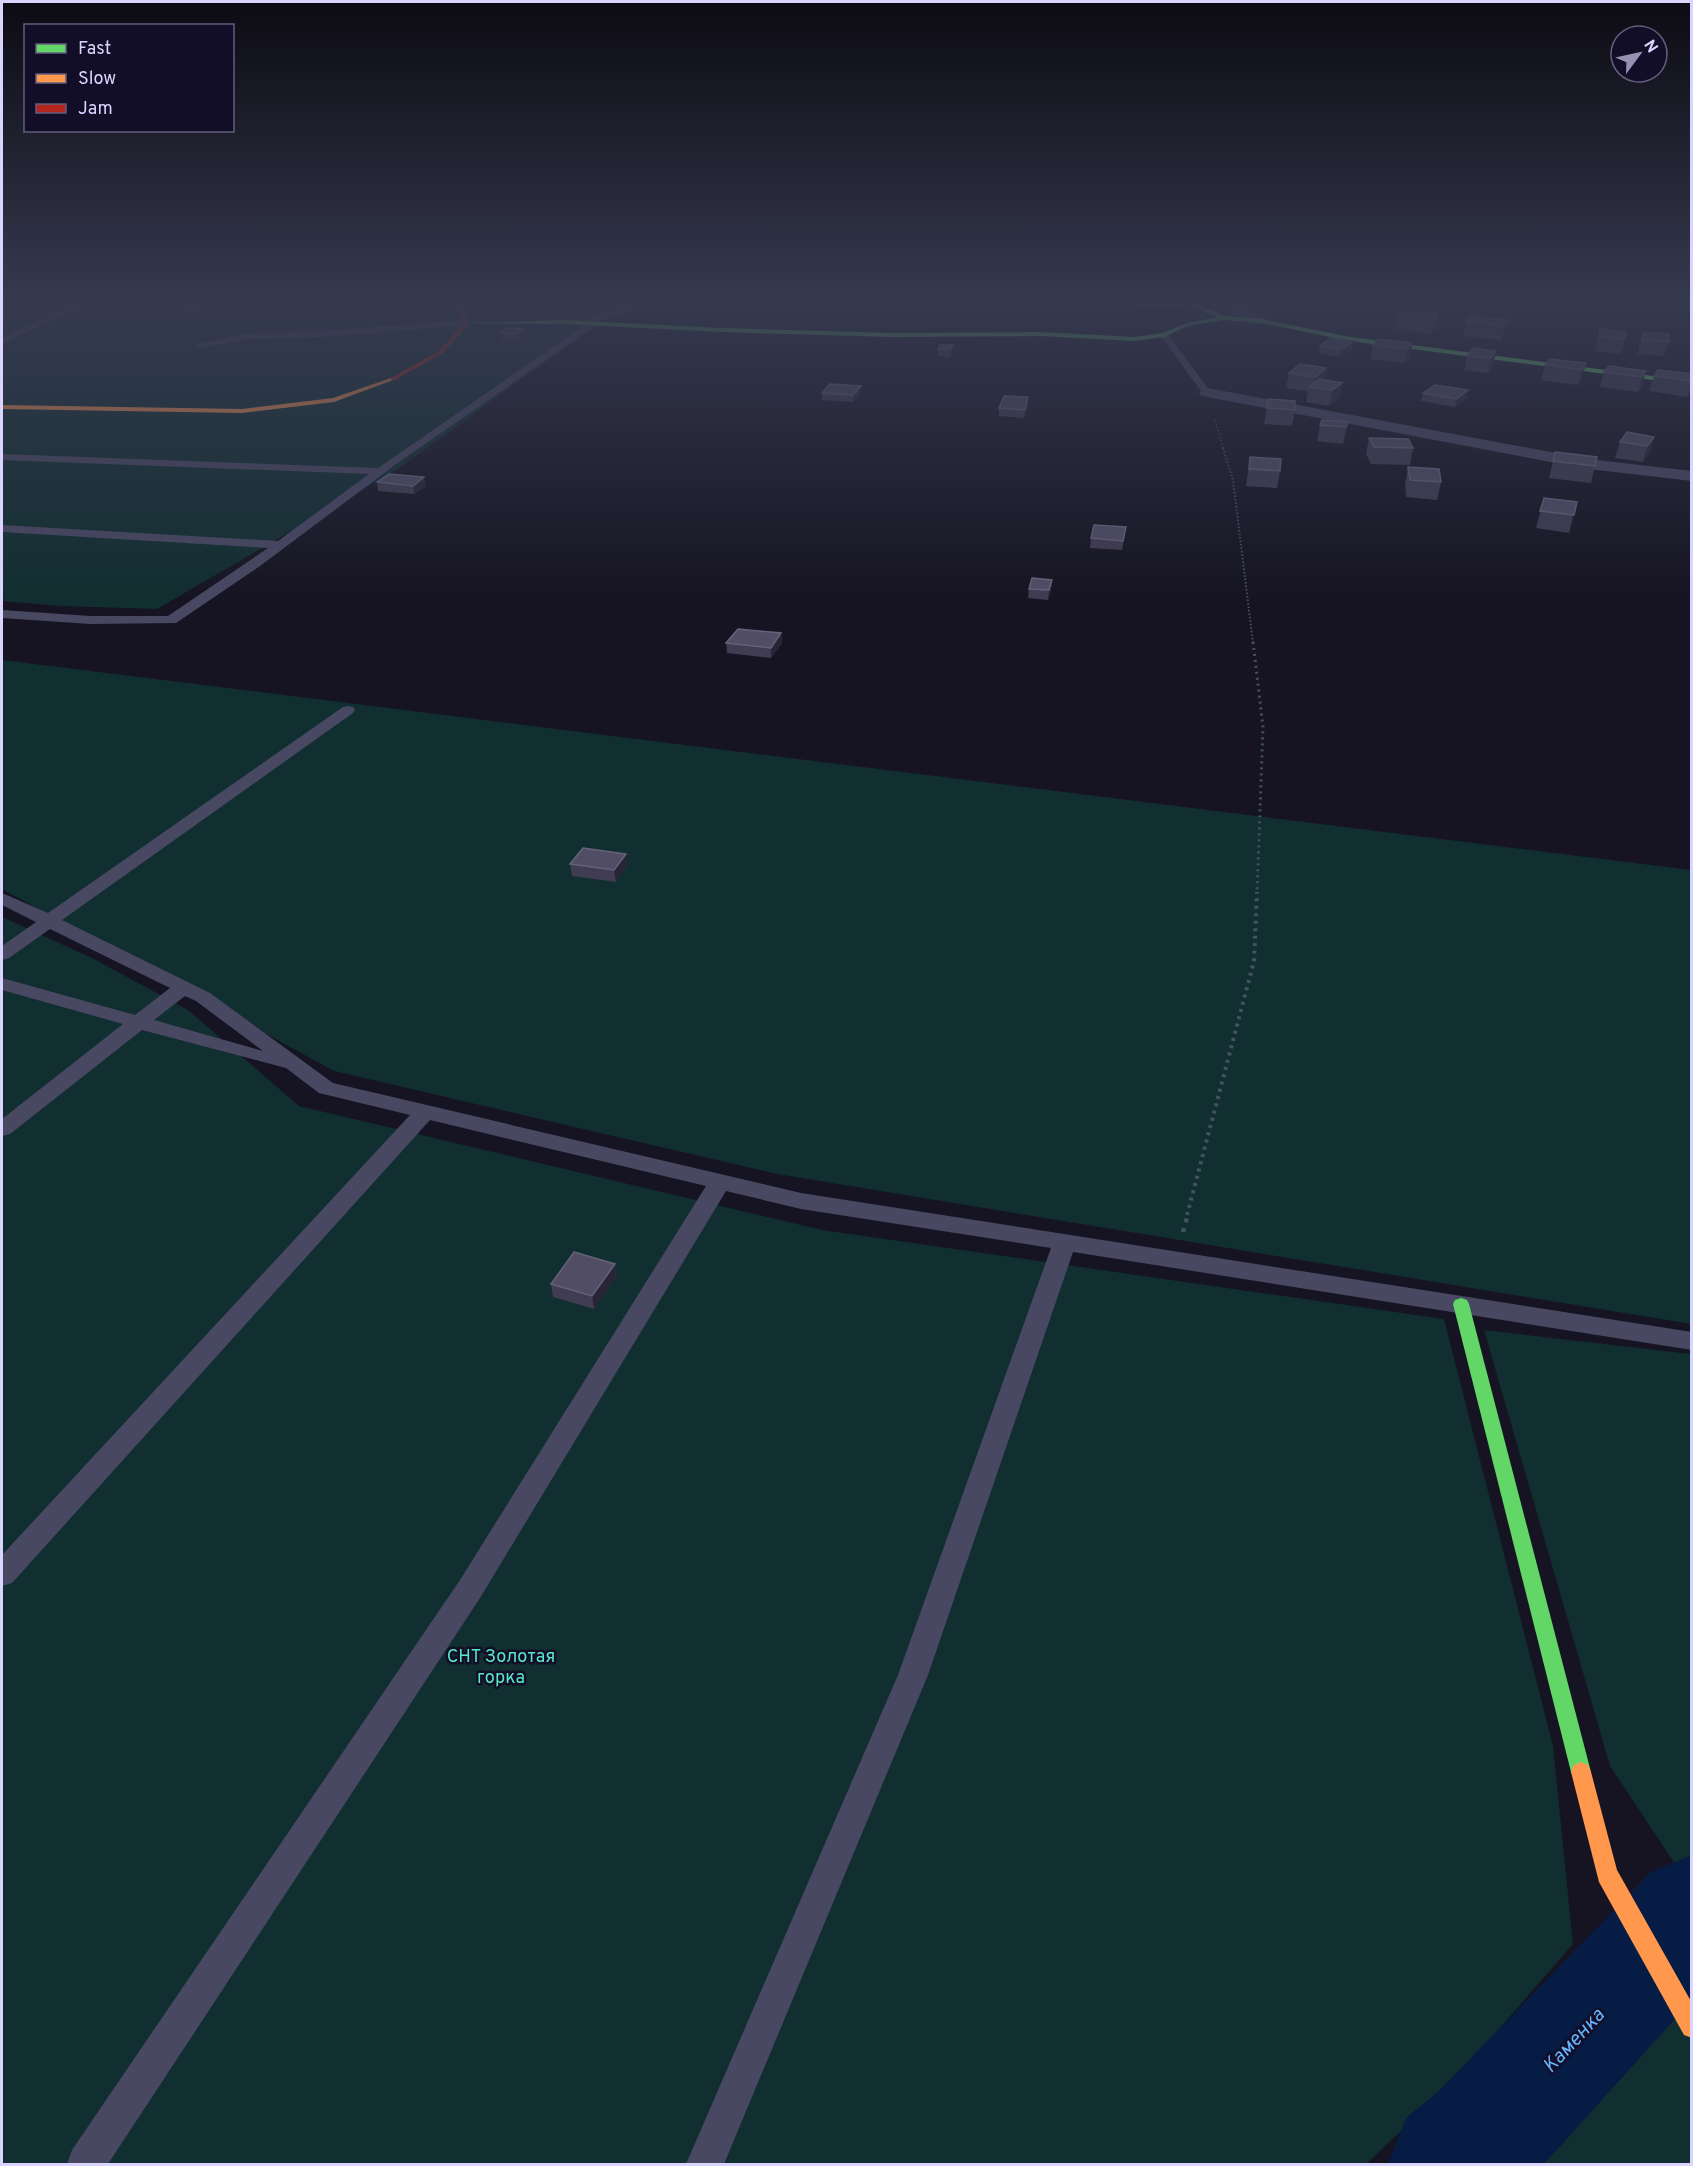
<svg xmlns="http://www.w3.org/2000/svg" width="1693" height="2166" font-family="Overpass,sans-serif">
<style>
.green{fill:#112e30}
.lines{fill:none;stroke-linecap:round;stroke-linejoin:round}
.river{fill:#071c45;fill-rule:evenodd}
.path-far4{stroke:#445162;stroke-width:1.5;stroke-dasharray:1.5 2;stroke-linecap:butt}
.path-far3{stroke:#445162;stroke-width:2;stroke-dasharray:1.5 2;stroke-linecap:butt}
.path-far2{stroke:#445162;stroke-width:3;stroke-dasharray:2 4;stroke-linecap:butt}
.path-far1{stroke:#445162;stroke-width:4;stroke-dasharray:3 4.5;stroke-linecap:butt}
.path{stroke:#445162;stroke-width:4.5;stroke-dasharray:4 6;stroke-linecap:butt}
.lane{fill:#494863;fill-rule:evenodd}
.street{fill:#494863;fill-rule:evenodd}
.fast{fill:#63d668;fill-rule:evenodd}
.slow{fill:#ff974d;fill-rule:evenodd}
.jam{fill:#b3261e;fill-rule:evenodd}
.wall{fill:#403c51}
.shaded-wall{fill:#282536}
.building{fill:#504d64;stroke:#66627c;stroke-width:1.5}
.labels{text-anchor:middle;stroke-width:5;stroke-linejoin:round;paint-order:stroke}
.near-park-label{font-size:18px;fill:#57e8c6;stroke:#130e28}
.near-water-label{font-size:20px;font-style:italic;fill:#63b5ff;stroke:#130e28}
</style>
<rect width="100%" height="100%" fill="#161422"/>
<g class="green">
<path d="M2,299H673L602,321L398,469L157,609L62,606L2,601Z"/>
<path d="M2,660L1691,870V1324L777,1174L334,1071L2,889Z"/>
<path d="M2,917L92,958L188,1010L299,1106L822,1230L1444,1319L1553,1746L1573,1944L1452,2083L1366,2164H2Z"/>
<path d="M1484,1330L1691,1354L1692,1864L1681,1873L1610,1766Z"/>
<path d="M1691,1942V2164H1488L1497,2156Z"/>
</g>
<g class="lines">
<path class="river" d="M1692,1855V2000L1544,2164H1388L1406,2118L1440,2090L1651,1872Z"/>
<path class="path-far4" d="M1215,420L1224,450"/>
<path class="path-far3" d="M1223,448L1233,480L1253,643"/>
<path class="path-far2" d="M1253,642L1263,727L1257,893"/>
<path class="path-far1" d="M1187,1215L1254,961L1257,892"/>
<path class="path" d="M1183,1232L1188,1214"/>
<g class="lane">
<path d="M86,299H97L2,344V338Z"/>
<path d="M204,299H214L187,314L180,312Z"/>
<path d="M651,299H664L599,320L595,326L399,462L260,566L176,623L90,624L2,618V610L90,616H168L268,548L2,532V525L278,541L369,474L2,460V454L378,468L589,322L593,316Z"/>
<path d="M1030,299L1199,304L1203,307L1199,310L1034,302Z"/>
<path d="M467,320L471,323L470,325L323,337L250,339L200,348L195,345L250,333L323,331Z"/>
<path d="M1161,333H1167L1210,391V395H1204L1160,335Z"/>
<path d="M348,706L353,707L355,710L353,713L62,920L210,993L333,1083L801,1193L1692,1332V1350L1073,1252L928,1675L724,2164H686L898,1675L1051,1248L801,1209L726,1191L480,1598L108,2164H67L72,2150L460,1580L706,1186L430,1120L12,1583L2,1586V1555L410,1115L319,1093L286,1068L142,1030L10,1134L2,1136V1119L123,1024L2,990V978L135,1015L170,988L50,929L9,958L2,960V946L36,922L2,905V893L48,913L343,707ZM185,996L196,1001L263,1051L154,1020Z"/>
</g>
<g class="street">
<path d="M1220,299H1233L1236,303L1269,321L1267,324C1252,327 1227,311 1220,299Z"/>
<path d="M1207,388L1588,459L1692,471V481L1588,469L1202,396L1199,393L1202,390Z"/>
</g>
<g class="fast">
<path d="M1195,299H1201L1202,306L1224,316L1262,319L1350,337L1692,381V385L1350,341L1262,323L1223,320L1188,326L1164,337L1134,341L1040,336L893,337L722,332L565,324L464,323L565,320L722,328L893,333L1040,332L1134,337L1163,333L1184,324L1217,317L1197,308Z"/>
<path d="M1461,1298L1467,1300L1469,1304L1591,1772L1588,1779L1581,1782L1574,1779L1571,1772L1453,1304L1455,1300Z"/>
</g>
<g class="slow">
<path d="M391,378L396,379L334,402L242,413L2,409V405L242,409L333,398Z"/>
<path d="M1581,1762L1588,1765L1591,1772L1617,1870L1692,2003V2038L1684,2035L1599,1882L1571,1772L1574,1765Z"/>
</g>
<path class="jam" d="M454,299H460L469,324L443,353L395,380H391V378L439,351L464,323Z"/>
</g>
<g class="wall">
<path d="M1399,299H1437L1434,306L1398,303Z"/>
<path d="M1459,299H1498L1497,305L1494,312L1457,308Z"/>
<path d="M1439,314L1436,328L1432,334L1395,330L1397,316Z"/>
<path d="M1508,320L1504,334L1501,340L1463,336L1466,322Z"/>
<path d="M506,328L524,336L518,341L501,340L500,333Z"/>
<path d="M1600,329L1625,339L1621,354L1595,351Z"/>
<path d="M1643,332L1669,342L1664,356L1638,354L1639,346Z"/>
<path d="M1412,343L1410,357L1404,363L1370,359L1373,345Z"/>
<path d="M953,345L952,353L950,357L938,356V349Z"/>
<path d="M1320,346L1352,349L1340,357L1319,353Z"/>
<path d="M1496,351L1493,366L1488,373L1464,370L1467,356Z"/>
<path d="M1586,363L1582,378L1578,385L1541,380L1545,365Z"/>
<path d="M1326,368L1324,380L1340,398L1329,406L1306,402L1308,391L1286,388L1289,373Z"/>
<path d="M1646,371L1642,386L1638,392L1600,387L1604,372Z"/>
<path d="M1692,374V389L1687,397L1649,391L1654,376Z"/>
<path d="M1468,390L1466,398L1455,407L1421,401L1423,393Z"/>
<path d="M822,393L860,394L853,402L822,400Z"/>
<path d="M1028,397V405L1024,418L999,416V408Z"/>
<path d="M1268,399L1295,410L1292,426L1264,424Z"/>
<path d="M1348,422L1343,444L1317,441L1320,425Z"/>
<path d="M1654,437L1650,453L1643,462L1615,458L1620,442Z"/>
<path d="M1369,438L1413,448L1410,465L1371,464L1366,454Z"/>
<path d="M1555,452L1595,466L1591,483L1549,478Z"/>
<path d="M1250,457L1280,471L1277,488L1246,486Z"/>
<path d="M1408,467L1441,482L1437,500L1406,497L1405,484Z"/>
<path d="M377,482L426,486L414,494L378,491Z"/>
<path d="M1544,498L1577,502L1569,533L1536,528Z"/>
<path d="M1126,527L1122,550L1090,548L1091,538Z"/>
<path d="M1052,580L1051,589L1048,600L1028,598L1029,589Z"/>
<path d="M781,633L782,643L771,658L727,653L726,643Z"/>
<path d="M570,864L627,865L616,882L572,876Z"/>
<path d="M615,1264L616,1277L594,1309L553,1297L551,1284Z"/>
</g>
<g class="shaded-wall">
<path d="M1496,299H1498L1497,305L1494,312Z"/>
<path d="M1439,314L1436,328L1432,334L1435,320Z"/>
<path d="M1508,320L1504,334L1501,340L1504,326Z"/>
<path d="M523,329L524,336L518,341L517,334Z"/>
<path d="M1354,341L1352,349L1340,357L1341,349Z"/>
<path d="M1412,343L1410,357L1404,363L1407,349Z"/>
<path d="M953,345L952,353L950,357V349Z"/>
<path d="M1496,351L1493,366L1488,373L1491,358Z"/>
<path d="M1586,363L1582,378L1578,385L1582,370Z"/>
<path d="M1326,368L1323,383L1313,387L1315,377Z"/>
<path d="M1646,371L1642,386L1638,392L1642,377Z"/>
<path d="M1692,382V389L1687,397Z"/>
<path d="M1342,383L1340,398L1329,406L1332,390Z"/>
<path d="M861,386L860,394L853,402V395Z"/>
<path d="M1468,390L1466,398L1455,407L1456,399Z"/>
<path d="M1028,397V405L1024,418L1025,410Z"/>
<path d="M1348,422L1345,438L1343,444L1346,427Z"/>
<path d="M1654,437L1650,453L1643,462L1647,446Z"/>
<path d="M424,477L426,486L414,494L413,486Z"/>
<path d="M1052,580L1051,589L1048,600L1049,590Z"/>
<path d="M781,633L782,643L771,658V648Z"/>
<path d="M626,854L627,865L616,882L614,870Z"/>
<path d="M615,1264L616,1277L594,1309L592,1296Z"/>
</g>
<g class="building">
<path d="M1402,310L1439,314L1435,320L1397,316Z"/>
<path d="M1470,316L1508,320L1504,326L1466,322Z"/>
<path d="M506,328L523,329L517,334L500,333Z"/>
<path d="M1600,329L1626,332L1625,339L1599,337Z"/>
<path d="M1643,332L1669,334V342L1642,340Z"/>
<path d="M1330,338L1354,341L1341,349L1320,346Z"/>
<path d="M1378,339L1412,343L1407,349L1373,345Z"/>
<path d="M940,345H953L950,349H938Z"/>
<path d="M1473,348L1496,351L1491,358L1467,356Z"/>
<path d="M1550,359L1586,363L1582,370L1545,365Z"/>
<path d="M1300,364L1326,368L1315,377L1289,373Z"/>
<path d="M1609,366L1646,371L1642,377L1604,372Z"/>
<path d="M1658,370L1692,374V381L1654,376Z"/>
<path d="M1319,379L1342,383L1332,390L1309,387Z"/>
<path d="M830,384L861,386L853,395L822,393Z"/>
<path d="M1435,385L1468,390L1456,399L1423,393Z"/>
<path d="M1004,396L1028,397L1025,410L999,408Z"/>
<path d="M1268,399L1295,401V410L1267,408Z"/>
<path d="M1322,420L1348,422L1346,427L1320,425Z"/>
<path d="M1627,432L1654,437L1647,446L1620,442Z"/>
<path d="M1369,438L1408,439L1413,448L1374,447Z"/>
<path d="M1555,452L1597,457L1595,466L1553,461Z"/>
<path d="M1250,457L1281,459L1280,471L1249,469Z"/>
<path d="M1408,467L1439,469L1441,482L1410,480Z"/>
<path d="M389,474L424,477L413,486L377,482Z"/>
<path d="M1544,498L1577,502L1574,515L1540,511Z"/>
<path d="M1094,525L1126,527L1123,541L1091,538Z"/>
<path d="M1032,578L1052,580L1049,590L1029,589Z"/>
<path d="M738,629L781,633L771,648L726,643Z"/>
<path d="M583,848L626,854L614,870L570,864Z"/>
<path d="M574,1252L615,1264L592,1296L551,1284Z"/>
</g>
<linearGradient id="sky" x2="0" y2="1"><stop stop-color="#0c0b13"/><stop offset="0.5" stop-color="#363a4f"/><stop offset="1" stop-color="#363a4f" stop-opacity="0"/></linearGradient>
<rect width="1693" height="602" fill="url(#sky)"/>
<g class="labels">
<g class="near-park-label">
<text x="501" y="1662">СНТ Золотая<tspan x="501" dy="21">горка</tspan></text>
</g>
<g class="near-water-label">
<text transform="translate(1573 2040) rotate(-47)" y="7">Каменка</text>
</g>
</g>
<rect width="1693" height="2166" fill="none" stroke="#dad5ff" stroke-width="6"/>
<rect x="24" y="24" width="210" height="108" fill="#130e28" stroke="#635e7e" stroke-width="1.5"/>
<rect x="36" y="44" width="30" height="9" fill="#63d668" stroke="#635e7e" stroke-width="1.5"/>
<text x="78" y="54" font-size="18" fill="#dad5ff">Fast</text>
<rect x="36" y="74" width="30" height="9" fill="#ff974d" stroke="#635e7e" stroke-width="1.5"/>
<text x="78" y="84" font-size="18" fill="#dad5ff">Slow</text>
<rect x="36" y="104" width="30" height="9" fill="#b3261e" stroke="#635e7e" stroke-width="1.5"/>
<text x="78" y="114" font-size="18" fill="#dad5ff">Jam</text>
<g transform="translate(1639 54) rotate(57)"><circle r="28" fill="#130e28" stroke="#635e7e" stroke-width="1.5"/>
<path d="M0-4.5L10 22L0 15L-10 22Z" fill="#9591b2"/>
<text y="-9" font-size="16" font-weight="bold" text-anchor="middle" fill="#dad5ff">N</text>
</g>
</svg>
